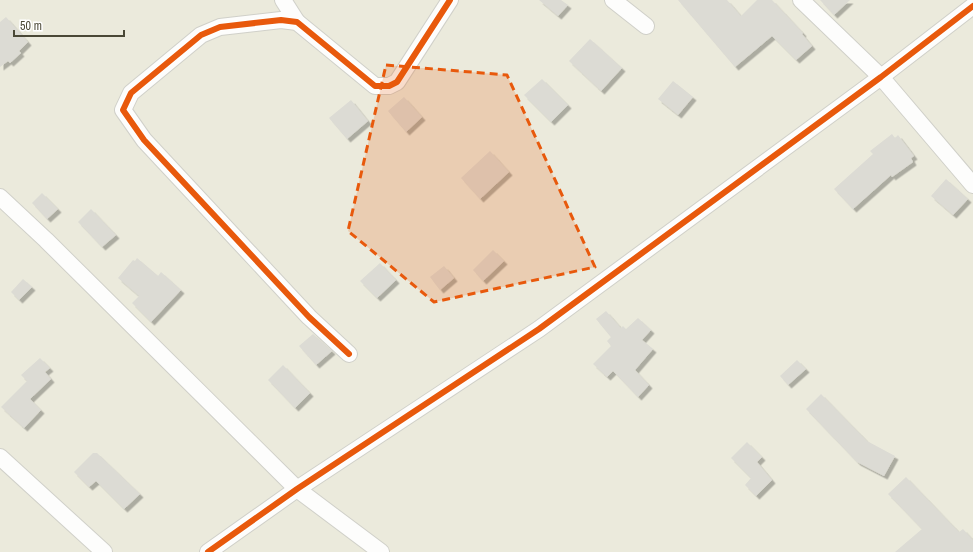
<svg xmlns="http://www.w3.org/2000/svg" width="973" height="552" font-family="'Archivo Narrow',sans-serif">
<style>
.residential{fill:#ebeadc}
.building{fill:#dcdbd4;filter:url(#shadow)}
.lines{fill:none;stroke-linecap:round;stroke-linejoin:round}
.minor-casing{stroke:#d0d0c9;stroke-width:18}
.minor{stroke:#fdfdfc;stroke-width:16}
.cycleway-casing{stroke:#fff;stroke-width:8}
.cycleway{stroke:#e8590c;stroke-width:6}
.marked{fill:#e8590c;fill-opacity:0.2;stroke:#e8590c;stroke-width:3;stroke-dasharray:8 5;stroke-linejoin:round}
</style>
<defs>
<filter id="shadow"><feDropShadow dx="3.5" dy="3.5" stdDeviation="0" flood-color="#0004"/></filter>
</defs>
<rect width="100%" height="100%" fill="#f2f2ec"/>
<rect class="residential" x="0" y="0" width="973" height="552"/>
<g class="building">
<path d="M539,0H561L568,5L558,16Z"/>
<path d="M678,0H727L741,16L757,0H772L803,33L802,34L812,46L796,60L772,36L735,67Z"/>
<path d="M820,0H850L834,15Z"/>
<path d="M6,17L28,42L19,51L21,53L10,63L8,61L0,67V22Z"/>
<path d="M590,39L622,68L601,91L569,61Z"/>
<path d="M542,79L568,105L551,122L524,95Z"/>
<path d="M673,81L693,97L678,115L658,99Z"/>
<path d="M404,97L422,117L406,132L388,111Z"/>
<path d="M351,100L368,121L347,139L329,118Z"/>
<path d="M892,134L895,138L898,135L908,148L914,156L911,158L913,162L892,177L891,175L853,209L834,189L873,154L870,151Z"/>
<path d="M490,151L509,172L480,199L461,178Z"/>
<path d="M946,179L968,199L953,215L931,196Z"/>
<path d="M42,193L58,209L47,219L32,203Z"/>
<path d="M91,209L116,235L102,247L78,222Z"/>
<path d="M493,250L504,261L483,281L473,270Z"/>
<path d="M137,258L158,276L161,272L181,290L151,322L132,303L139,296L118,278L133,260L135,261Z"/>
<path d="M380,263L396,280L377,298L360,281Z"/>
<path d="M444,266L454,278L440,290L430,277Z"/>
<path d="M23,279L32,287L19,300L11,292Z"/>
<path d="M606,311L621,328L623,326L626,329L638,318L651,330L642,340L653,349L635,370L649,385L638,397L613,371L607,377L593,364L611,346L607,341L611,337L596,319Z"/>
<path d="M313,334L332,351L316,365L299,346Z"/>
<path d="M40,358L50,368L45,372L51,379L30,399L41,410L24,428L1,407L27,381L21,375Z"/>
<path d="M797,360L806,369L788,385L780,376Z"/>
<path d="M283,365L310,393L295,408L268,380Z"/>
<path d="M821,394L867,441L895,456L884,476L857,462L806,409Z"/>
<path d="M747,442L762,457L757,462L772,480L756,496L745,485L751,478L731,458Z"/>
<path d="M93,453H97L140,494L124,509L96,481L89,487L74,472Z"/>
<path d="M906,477L959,532L963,529L973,540V552H895L922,529L888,494Z"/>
</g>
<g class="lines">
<g class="minor-casing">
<g id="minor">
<path d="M283,0L297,22"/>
<path d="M613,0L646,26"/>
<path d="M801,0L881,77L973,185"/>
<path d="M0,197L46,240L297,489L381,552"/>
<path d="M349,354L309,317L144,140L123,110L131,93L201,35L220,27L281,20L297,22L375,86H389L397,82L450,0"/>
<path d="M0,457L104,552"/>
<path d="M208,552L297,489L539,329L881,77L973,6"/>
</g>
</g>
<use href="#minor" class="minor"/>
<g class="cycleway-casing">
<g id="cycleway">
<path d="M349,354L309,317L144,140L123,110L131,93L201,35L220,27L281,20L297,22L375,86H389L397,82L450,0"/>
<path d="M208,552L297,489L539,329L881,77L973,6"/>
</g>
</g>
<use href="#cycleway" class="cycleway"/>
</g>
<path class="marked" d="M386,65L507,75L595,267L434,302L348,231Z"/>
<path d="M14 30v6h110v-6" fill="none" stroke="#4a4836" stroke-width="2"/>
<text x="20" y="30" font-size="12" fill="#4a4836" stroke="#ffffff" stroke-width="3" paint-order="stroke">50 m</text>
</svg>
